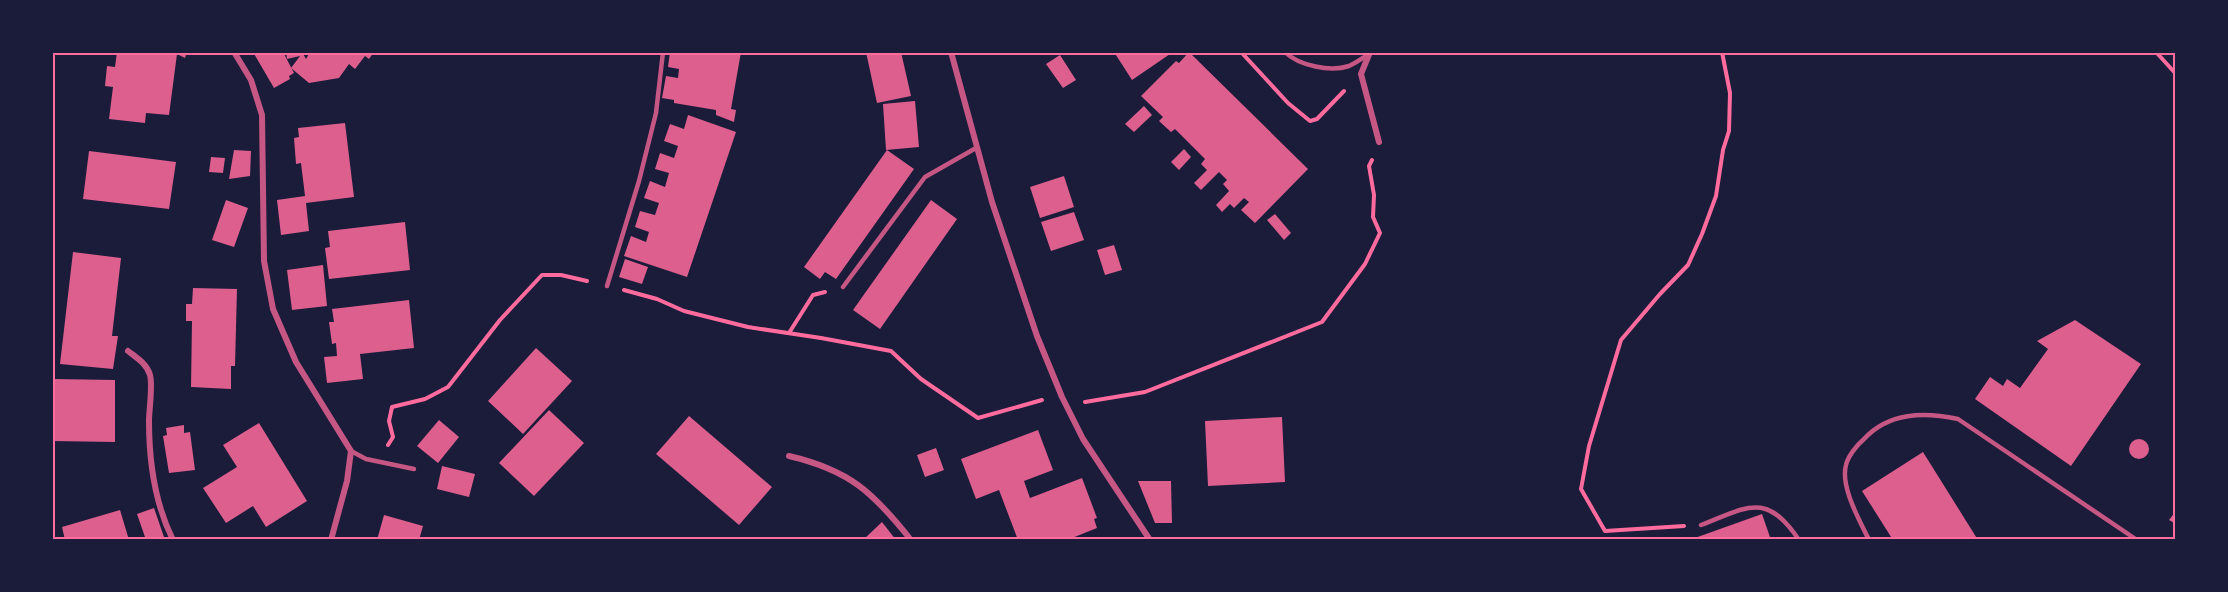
<svg xmlns="http://www.w3.org/2000/svg" width="2228" height="592" font-family="Inter,sans-serif">
<style>
.building{fill:#dd5f8e}
.lines{fill:none;stroke-linecap:round;stroke-linejoin:round}
.path{stroke:#ff6b9d;stroke-width:4}
.service{stroke:#c65784;stroke-width:4.5}
.minor{stroke:#c65784;stroke-width:6}
.neatline{fill:none;stroke:#ff6b9d;stroke-width:2}
</style>
<rect width="100%" height="100%" fill="#1b1b3a"/>
<g class="building">
<path d="M117,52H187L185,58L177,54L169,115L146,113L145,123L109,119L113,87L105,86L107,66L115,67Z"/>
<path d="M253,52H283L294,73L289,76L290,79L274,88Z"/>
<path d="M286,52H302L306,59L310,52H374L369,59L365,56L355,69L349,64L339,78L309,83L291,68L300,56L287,59Z"/>
<path d="M670,52H741L731,109L736,110L734,122L716,115V110L674,103V100L662,98L666,76L678,78L679,69L668,67Z"/>
<path d="M866,52H901L911,96L877,103Z"/>
<path d="M1114,52H1173L1132,80Z"/>
<path d="M1189,52L1308,169L1255,223L1241,210L1249,202L1244,198L1234,208L1230,204L1222,212L1216,205L1229,191L1223,184L1227,180L1219,172L1201,190L1194,183L1207,170L1201,164L1205,159L1175,129L1171,132L1159,121L1163,117L1141,96L1176,61L1179,63Z"/>
<path d="M1060,55L1076,80L1063,88L1046,64Z"/>
<path d="M915,101L919,147L886,150L883,104Z"/>
<path d="M1144,106L1152,115L1134,132L1125,124Z"/>
<path d="M688,115L736,132L687,277L624,256L631,236L646,242L649,232L635,227L640,211L655,215L659,203L644,198L650,181L665,187L669,173L655,169L660,153L674,158L678,146L664,141L670,124L684,129Z"/>
<path d="M345,123L354,197L306,203L309,231L281,235L277,200L305,196L301,163L296,164L294,138L299,137L298,128Z"/>
<path d="M1184,149L1191,157L1179,170L1171,162Z"/>
<path d="M234,150L251,151L250,176L229,179Z"/>
<path d="M887,150L914,169L836,279L825,272L820,279L804,267Z"/>
<path d="M89,151L176,162L169,209L83,199Z"/>
<path d="M211,157L225,158L223,173L209,172Z"/>
<path d="M1064,176L1074,207L1040,218L1030,187Z"/>
<path d="M226,200L248,208L234,247L212,240Z"/>
<path d="M931,200L957,219L880,329L853,310Z"/>
<path d="M1074,212L1084,240L1051,251L1041,222Z"/>
<path d="M1275,214L1291,233L1284,240L1267,220Z"/>
<path d="M405,222L410,270L329,279L325,248L330,247L328,231Z"/>
<path d="M1114,245L1122,270L1105,275L1097,250Z"/>
<path d="M73,252L121,258L112,336H118L113,369L60,364Z"/>
<path d="M625,259L648,267L642,284L619,277Z"/>
<path d="M323,265L327,306L292,310L287,270Z"/>
<path d="M193,288L237,289L235,366H231V389L191,387L192,321H186V304H192Z"/>
<path d="M409,300L414,348L360,354L363,379L327,383L324,357L337,356L336,343L332,344L329,322H334L332,309Z"/>
<path d="M2075,320L2141,364L2071,466L1975,399L1990,377L2003,386L2007,379L2020,388L2048,349L2037,341Z"/>
<path d="M536,348L572,381L523,434L488,401Z"/>
<path d="M53,379L115,380V442L52,441Z"/>
<path d="M549,410L584,443L534,496L499,463Z"/>
<path d="M689,416L772,487L739,525L656,454Z"/>
<path d="M1282,417L1285,482L1208,486L1205,421Z"/>
<path d="M439,420L459,437L438,463L417,446Z"/>
<path d="M259,423L307,501L266,527L253,506L226,523L203,488L237,467L223,445Z"/>
<path d="M184,425V433L190,432L195,470L169,473L163,436L167,435L166,428Z"/>
<path d="M1038,430L1053,470L1024,481L1030,498L1082,478L1097,518L1094,519L1097,528L1067,540H1018L999,490L976,499L961,459Z"/>
<circle cx="2139" cy="449" r="10"/>
<path d="M936,448L944,470L925,477L917,455Z"/>
<path d="M1923,452L1978,540H1893L1862,491Z"/>
<path d="M442,466L475,474L469,497L437,489Z"/>
<path d="M1138,481H1171L1172,523H1155Z"/>
<path d="M154,508L165,540H146L137,514Z"/>
<path d="M120,510L129,540H65L62,527Z"/>
<path d="M2176,511V524L2169,520Z"/>
<path d="M1762,514L1771,540H1693L1692,539Z"/>
<path d="M384,515L423,526L419,540H377Z"/>
<path d="M882,522L896,540H863Z"/>
</g>
<g class="lines">
<g class="path">
<path d="M1241,52L1288,103L1310,121L1317,119L1344,91"/>
<path d="M2156,52L2176,74"/>
<path d="M624,290L657,299L684,311L748,327L821,338L891,351L921,379L978,418L1042,400"/>
<path d="M789,333L813,295L825,292"/>
<path d="M1085,402L1145,392L1322,322L1365,264L1380,233L1373,217L1374,195L1369,166L1372,160"/>
<path d="M388,445L393,437L389,421L392,407L425,399L448,387L500,320L542,275H561L587,281"/>
<path d="M1684,526L1605,531L1581,489L1589,446L1621,340L1660,294L1688,265L1702,234L1716,196L1723,150L1729,131L1730,93L1722,52"/>
</g>
<g class="service">
<path d="M1285,52C1299,66 1331,72 1349,66C1356,63 1363,58 1369,54"/>
<path d="M607,286L639,181L656,113L663,52"/>
<path d="M843,287L925,177L976,148"/>
<path d="M351,451L366,459L414,469"/>
<path d="M1701,525C1748,507 1766,491 1799,540"/>
<path d="M1869,540C1860,521 1840,487 1846,465C1848,456 1857,445 1864,439C1889,412 1924,412 1958,419L2137,540"/>
</g>
<g class="minor">
<path d="M234,52L251,80L262,115L264,261L273,309L296,362L351,451L347,481L331,540"/>
<path d="M951,52L992,202L1037,336L1062,397L1083,439L1150,540"/>
<path d="M1370,52L1361,74L1379,142"/>
<path d="M128,351C137,358 147,364 150,375C153,386 149,409 149,421C149,461 155,504 173,540"/>
<path d="M789,456C849,470 873,492 911,540"/>
</g>
</g>
<rect width="2228" height="592" fill="none" stroke="#1b1b3a" stroke-width="108"/>
<rect x="54" y="54" width="2120" height="484" class="neatline"/>
</svg>
